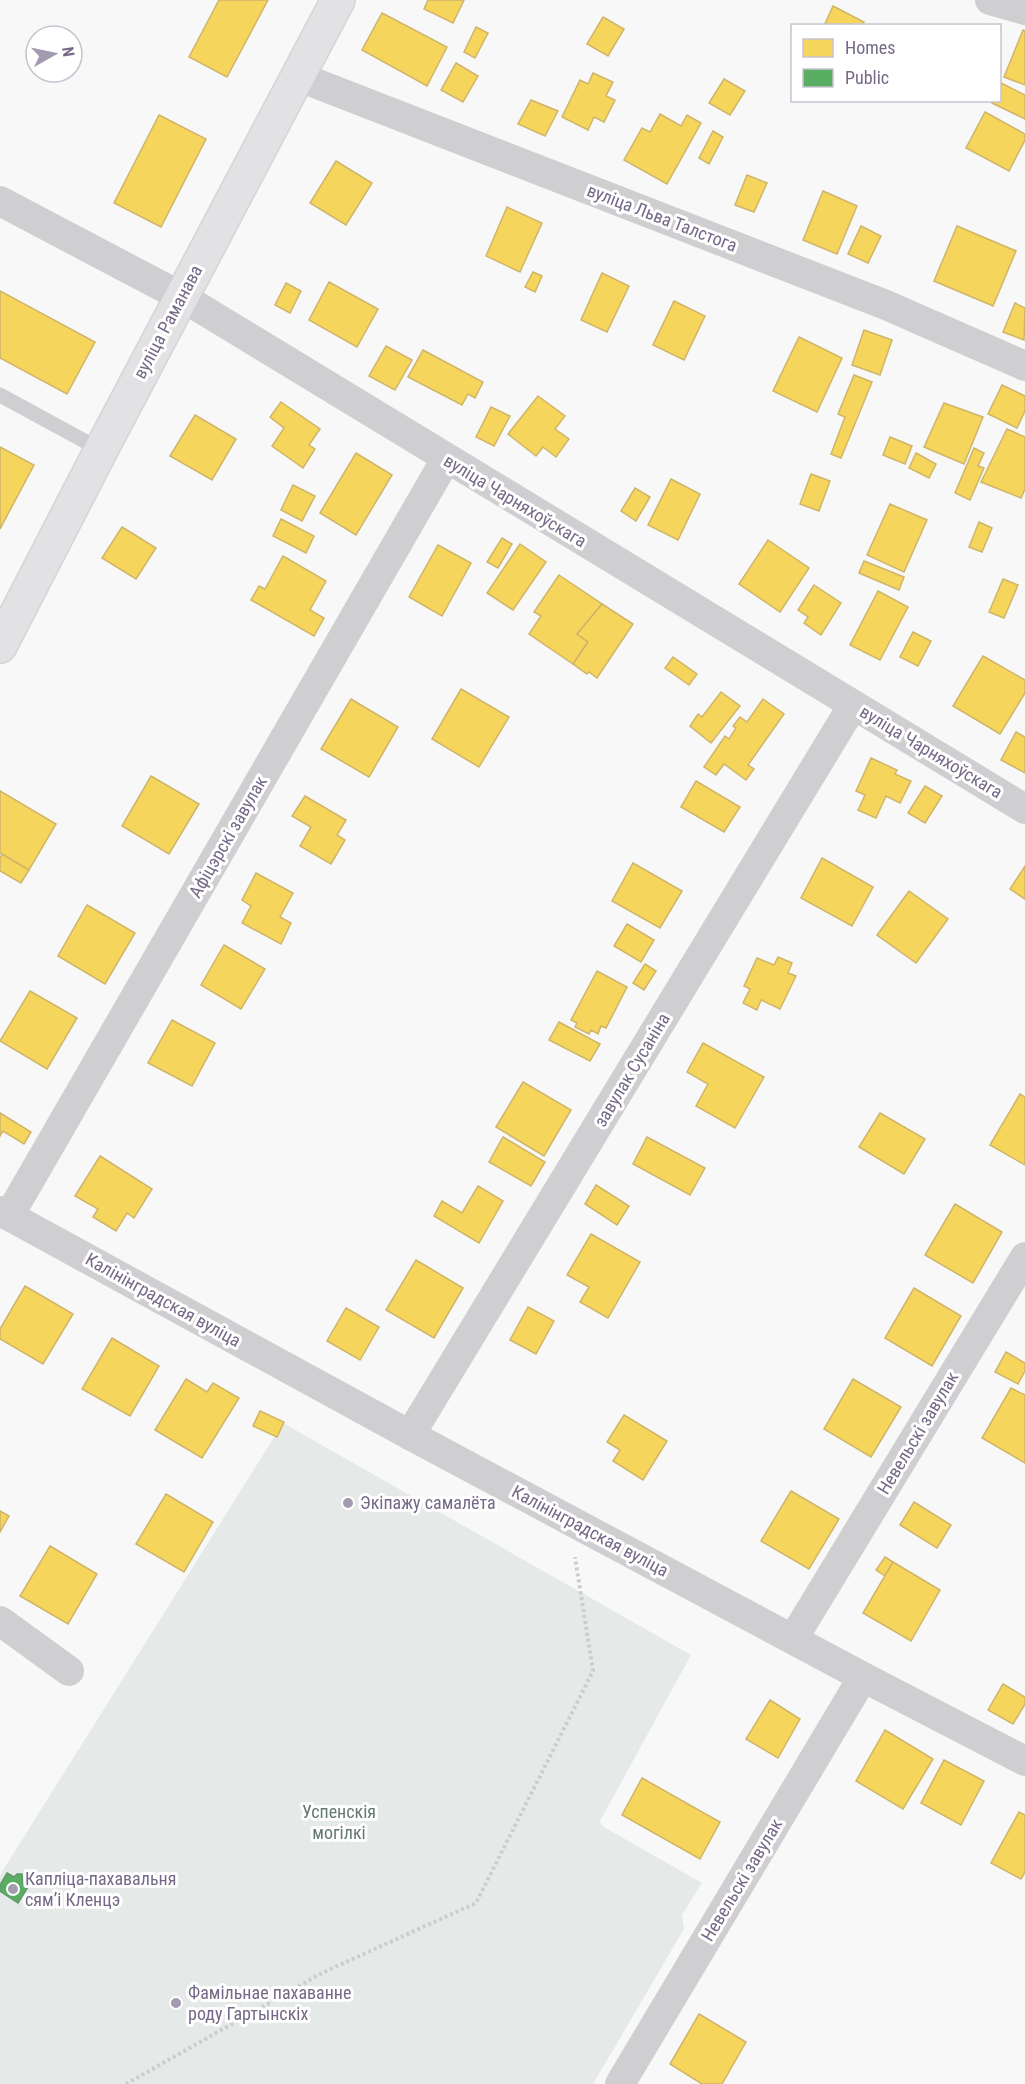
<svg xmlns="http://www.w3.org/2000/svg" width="1025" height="2084" font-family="'Roboto Condensed',sans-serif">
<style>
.green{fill:#e5eae8}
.homes{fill:#f6d55c;stroke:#cfb569;stroke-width:1.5}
.public{fill:#5aae61;stroke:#62996c;stroke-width:1.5}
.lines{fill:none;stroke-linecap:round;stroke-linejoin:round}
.secondary-casing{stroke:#d5d4d6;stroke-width:36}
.path{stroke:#cdccce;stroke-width:4;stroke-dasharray:3 3;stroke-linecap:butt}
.service{stroke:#cfced1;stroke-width:15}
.minor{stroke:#cfced1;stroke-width:30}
.secondary{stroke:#e2e1e3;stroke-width:33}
.poi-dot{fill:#a39baf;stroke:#fff;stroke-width:2}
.labels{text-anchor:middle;stroke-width:6;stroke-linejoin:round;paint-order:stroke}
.street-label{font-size:18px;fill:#756987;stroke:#fff}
.poi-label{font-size:18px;fill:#756987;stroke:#fff;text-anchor:start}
.park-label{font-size:18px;fill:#647974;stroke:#fff}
</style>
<rect width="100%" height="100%" fill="#f8f8f8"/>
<path class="green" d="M283,1423L691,1655L600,1821L602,1826L702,1883L682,1915L684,1929L593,2084H0V1875Z"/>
<g class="homes">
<path d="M219,0H268L227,77L189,57Z"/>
<path d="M428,0H464L453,23L424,9Z"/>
<path d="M833,6L864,22L862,26H824Z"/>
<path d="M382,13L447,47L427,86L362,50Z"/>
<path d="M603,17L624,29L608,56L587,44Z"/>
<path d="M476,27L488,33L475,58L464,52Z"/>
<path d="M1023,30L1025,31V85L1004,77Z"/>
<path d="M456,63L478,76L463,102L441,90Z"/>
<path d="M593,73L613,82L606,96L615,100L604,122L594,117L588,130L562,117L580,80L588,84Z"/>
<path d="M724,79L745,91L730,115L709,103Z"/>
<path d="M1001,83L1025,95V119L992,103L993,100H1000Z"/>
<path d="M531,100L558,111L545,136L518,124Z"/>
<path d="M985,112L1025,134V140L1009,171L966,148Z"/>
<path d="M660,114L681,126L687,115L701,123L667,184L624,160L642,128L650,132Z"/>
<path d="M159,115L206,139L161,227L114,203Z"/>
<path d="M713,131L723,137L709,164L699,158Z"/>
<path d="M336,161L372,183L346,225L310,203Z"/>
<path d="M747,175L767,183L754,212L735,205Z"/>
<path d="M823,191L857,206L837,254L803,240Z"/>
<path d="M507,207L542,223L520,272L486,256Z"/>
<path d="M861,226L881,236L868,263L848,254Z"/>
<path d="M957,226L1016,251L993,306L934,281Z"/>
<path d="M533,272L542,276L535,292L525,287Z"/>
<path d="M602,273L629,286L607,332L581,320Z"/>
<path d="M329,282L378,309L357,347L309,320Z"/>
<path d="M286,283L301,291L290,313L275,305Z"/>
<path d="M0,291L95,342L67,394L0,358Z"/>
<path d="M674,301L705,316L684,360L653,345Z"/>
<path d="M1015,303L1025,308L1024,340L1003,332Z"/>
<path d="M864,330L892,340L880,375L852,365Z"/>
<path d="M799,337L842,358L817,412L773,391Z"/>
<path d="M386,346L412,360L395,390L369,376Z"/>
<path d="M423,350L483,382L475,398L468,394L462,405L408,377Z"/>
<path d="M854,375L872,382L841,458L831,454L845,417L838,414Z"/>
<path d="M1002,385L1025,396V411L1017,428L988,414Z"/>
<path d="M538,396L565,416L555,429L569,439L556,457L543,447L536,456L508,434Z"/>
<path d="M281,402L320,429L309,445L315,449L303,468L272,446L284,428L270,417Z"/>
<path d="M944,403L983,417L964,464L924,447Z"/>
<path d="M491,407L510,416L494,446L476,437Z"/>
<path d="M195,415L236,439L212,480L170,456Z"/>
<path d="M1007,429L1025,437V489L1021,498L981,482Z"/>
<path d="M890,437L912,446L905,464L883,455Z"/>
<path d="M0,447L34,465L0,529Z"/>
<path d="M974,448L984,453L978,466L984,468L970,500L955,493Z"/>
<path d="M356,453L392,475L356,535L320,513Z"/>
<path d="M916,453L936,464L929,478L909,468Z"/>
<path d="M811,474L830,481L819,511L800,504Z"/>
<path d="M671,479L700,494L678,540L648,525Z"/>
<path d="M293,485L315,496L302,521L281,510Z"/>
<path d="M635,488L650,497L636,521L621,511Z"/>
<path d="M890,504L927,520L904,572L867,555Z"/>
<path d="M281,519L314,536L306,553L273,536Z"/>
<path d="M979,522L992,528L982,552L969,547Z"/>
<path d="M122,527L156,548L136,579L102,558Z"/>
<path d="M502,538L512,544L498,568L487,562Z"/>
<path d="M768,540L809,568L780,612L739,584Z"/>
<path d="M520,544L546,562L513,610L487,593Z"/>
<path d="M438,545L471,563L442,616L409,597Z"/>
<path d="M283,556L326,581L310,610L324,618L314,636L251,600L259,586L265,589Z"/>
<path d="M864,561L904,577L899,590L859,573Z"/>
<path d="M559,575L602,604L577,634L588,642L573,664L529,634L541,616L534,612Z"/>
<path d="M1003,579L1018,585L1004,618L989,612Z"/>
<path d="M814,585L841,603L821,635L804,623L808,617L798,610Z"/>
<path d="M878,591L908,607L880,660L850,645Z"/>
<path d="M602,604L633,624L597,678L589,672L587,674L573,664L588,642L577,634Z"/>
<path d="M913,632L931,641L918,666L900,657Z"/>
<path d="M983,656L1025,680V693L1000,734L953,706Z"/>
<path d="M673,657L697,674L689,685L665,668Z"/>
<path d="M461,689L509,717L479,767L432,739Z"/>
<path d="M721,692L740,706L711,743L690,726L698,714L702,717Z"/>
<path d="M351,699L398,727L369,777L321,749Z"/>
<path d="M763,699L784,714L748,765L754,769L746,780L724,764L716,775L704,767L725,736L729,739L736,728L733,726L740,717L747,722Z"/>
<path d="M1016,732L1025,737V773L1001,760Z"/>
<path d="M871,758L897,770L895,774L911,781L900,803L886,796L876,818L858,810L865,795L856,791Z"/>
<path d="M151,776L199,804L169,854L122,826Z"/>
<path d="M696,781L740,807L724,832L681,807Z"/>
<path d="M925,786L942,796L925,823L908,813Z"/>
<path d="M0,791L56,824L29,870L0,853Z"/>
<path d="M305,796L346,820L337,835L345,840L331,864L300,846L311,827L292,816Z"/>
<path d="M2,854L29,870L21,883L0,871V858Z"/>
<path d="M822,858L873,887L852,926L801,898Z"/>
<path d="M633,863L682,891L660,928L612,901Z"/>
<path d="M1025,866V899L1010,889Z"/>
<path d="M256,873L293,893L280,917L291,923L281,944L242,923L251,906L242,900Z"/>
<path d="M909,891L948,919L916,963L877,935Z"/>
<path d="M87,905L135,933L105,984L58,956Z"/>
<path d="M627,924L654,940L641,962L614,946Z"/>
<path d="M224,945L265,969L241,1009L201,985Z"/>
<path d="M778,957L792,963L788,973L796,976L780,1009L761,1000L757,1010L743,1003L750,989L744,986L757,958L774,965Z"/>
<path d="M645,964L656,971L644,990L633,983Z"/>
<path d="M597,971L627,987L606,1028L601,1026L598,1034L591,1030L589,1034L575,1027L577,1023L571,1020Z"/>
<path d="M30,991L77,1018L47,1069L0,1041Z"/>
<path d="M172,1020L215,1043L192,1086L148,1063Z"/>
<path d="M559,1022L600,1044L590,1061L549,1040Z"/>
<path d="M703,1043L764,1077L735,1128L696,1106L708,1084L687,1072Z"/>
<path d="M523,1082L571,1110L544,1156L496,1127Z"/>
<path d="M1020,1094L1025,1097V1165L990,1145Z"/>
<path d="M0,1113L31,1132L24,1144L3,1131L0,1136Z"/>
<path d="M880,1113L925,1139L904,1174L859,1147Z"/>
<path d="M503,1137L545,1162L531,1186L489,1162Z"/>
<path d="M647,1137L705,1168L690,1195L633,1164Z"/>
<path d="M100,1156L152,1189L134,1218L127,1213L116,1231L93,1217L98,1209L75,1196Z"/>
<path d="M596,1185L629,1206L617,1225L585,1204Z"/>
<path d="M478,1186L503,1201L479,1243L434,1216L442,1201L462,1213Z"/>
<path d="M955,1204L1002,1232L973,1283L925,1255Z"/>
<path d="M591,1234L640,1262L608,1318L580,1302L589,1287L567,1275Z"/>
<path d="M416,1260L463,1288L434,1338L386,1310Z"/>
<path d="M25,1286L73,1314L43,1364L0,1339V1329Z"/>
<path d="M914,1288L961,1316L932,1366L885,1338Z"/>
<path d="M528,1307L554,1321L536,1354L510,1340Z"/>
<path d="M346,1308L379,1327L360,1360L327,1341Z"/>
<path d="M112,1338L159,1366L130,1416L82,1389Z"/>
<path d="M1006,1352L1025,1363V1371L1018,1384L995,1372Z"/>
<path d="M186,1379L207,1392L213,1383L239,1398L202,1458L155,1430Z"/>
<path d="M853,1379L901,1407L871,1457L824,1429Z"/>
<path d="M1011,1388L1025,1395V1463L982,1438Z"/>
<path d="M260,1411L284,1422L277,1437L253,1426Z"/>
<path d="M624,1415L667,1441L643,1480L613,1461L620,1450L607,1442Z"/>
<path d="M791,1491L839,1519L809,1569L761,1541Z"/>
<path d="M166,1494L213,1522L184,1572L136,1544Z"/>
<path d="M914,1502L951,1525L937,1548L900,1525Z"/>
<path d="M0,1511L9,1516L0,1532Z"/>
<path d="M50,1546L97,1574L68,1624L20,1596Z"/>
<path d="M885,1557L893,1562L885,1576L876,1570Z"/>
<path d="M893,1562L940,1590L911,1641L863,1613Z"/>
<path d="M1003,1684L1025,1697V1704L1013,1724L988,1710Z"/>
<path d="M770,1700L800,1719L778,1758L746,1739Z"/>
<path d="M885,1730L933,1759L903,1809L856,1781Z"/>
<path d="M944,1760L984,1781L961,1825L921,1803Z"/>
<path d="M642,1778L720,1822L700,1859L622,1815Z"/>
<path d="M1019,1812L1025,1815V1872L1021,1879L991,1863Z"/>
<path d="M699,2014L746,2042L722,2084H702L670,2064Z"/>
</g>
<path class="public" d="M7,1873L14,1877L17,1874H22L23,1884L28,1887L18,1903L0,1891V1885Z"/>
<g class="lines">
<g class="secondary-casing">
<path id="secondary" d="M0,646L101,450L338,0"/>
</g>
<path class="path" d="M126,2084L322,1973L476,1903L593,1671L575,1557"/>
<path class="service" d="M0,395L101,450"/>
<g class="minor">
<path d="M990,0L1025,10"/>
<path d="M297,76L886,305L1025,366"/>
<path d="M0,201L182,297L1025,809"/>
<path d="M0,1211L410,1435L863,1677L1025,1761"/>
<path d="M9,1216L446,459"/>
<path d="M410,1435L853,705"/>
<path d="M0,1621L69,1671"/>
<path d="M793,1639L1025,1257"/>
<path d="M620,2084L863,1677"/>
</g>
<use href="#secondary" class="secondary"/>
</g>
<g class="poi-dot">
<circle cx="348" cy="1503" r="6"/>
<circle cx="13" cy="1889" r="6"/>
<circle cx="176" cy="2003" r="6"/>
</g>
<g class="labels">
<g class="street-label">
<text transform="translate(662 218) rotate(21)" y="6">вуліца Льва Талстога</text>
<text transform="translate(168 322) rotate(-62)" y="6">вуліца Раманава</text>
<text transform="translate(515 501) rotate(31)" y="6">вуліца Чарняхоўскага</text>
<text transform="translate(931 752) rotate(31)" y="6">вуліца Чарняхоўскага</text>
<text transform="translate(228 837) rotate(-60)" y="6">Афіцэрскі завулак</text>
<text transform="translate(632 1070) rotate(-59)" y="6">завулак Сусаніна</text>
<text transform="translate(163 1300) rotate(29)" y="6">Калінінградская вуліца</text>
<text transform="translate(918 1433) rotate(-59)" y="6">Невельскі завулак</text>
<text transform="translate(590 1531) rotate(28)" y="6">Калінінградская вуліца</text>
<text transform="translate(742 1880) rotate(-59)" y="6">Невельскі завулак</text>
</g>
<g class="poi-label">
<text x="360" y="1509">Экіпажу самалёта</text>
<text x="25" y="1885">Капліца-пахавальня<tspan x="25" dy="21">сямʼі Кленцэ</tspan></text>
<text x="188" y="1999">Фамільнае пахаванне<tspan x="188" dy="21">роду Гартынскіх</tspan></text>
</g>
<g class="park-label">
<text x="339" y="1818">Успенскія<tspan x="339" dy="21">могілкі</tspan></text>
</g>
</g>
<rect x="791" y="24" width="210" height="78" fill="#ffffff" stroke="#c8c3cf" stroke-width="1.5"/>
<rect x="803" y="39" width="30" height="18" fill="#f6d55c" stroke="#c8c3cf" stroke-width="1.5"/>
<text x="845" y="54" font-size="18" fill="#756987">Homes</text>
<rect x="803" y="69" width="30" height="18" fill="#5aae61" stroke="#c8c3cf" stroke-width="1.5"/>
<text x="845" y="84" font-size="18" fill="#756987">Public</text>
<g transform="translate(54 54) rotate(81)"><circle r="28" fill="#ffffff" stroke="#c8c3cf" stroke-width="1.5"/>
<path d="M0-4.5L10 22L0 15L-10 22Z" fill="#a39baf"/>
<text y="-9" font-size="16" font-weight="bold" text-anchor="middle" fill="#756987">N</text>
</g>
</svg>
